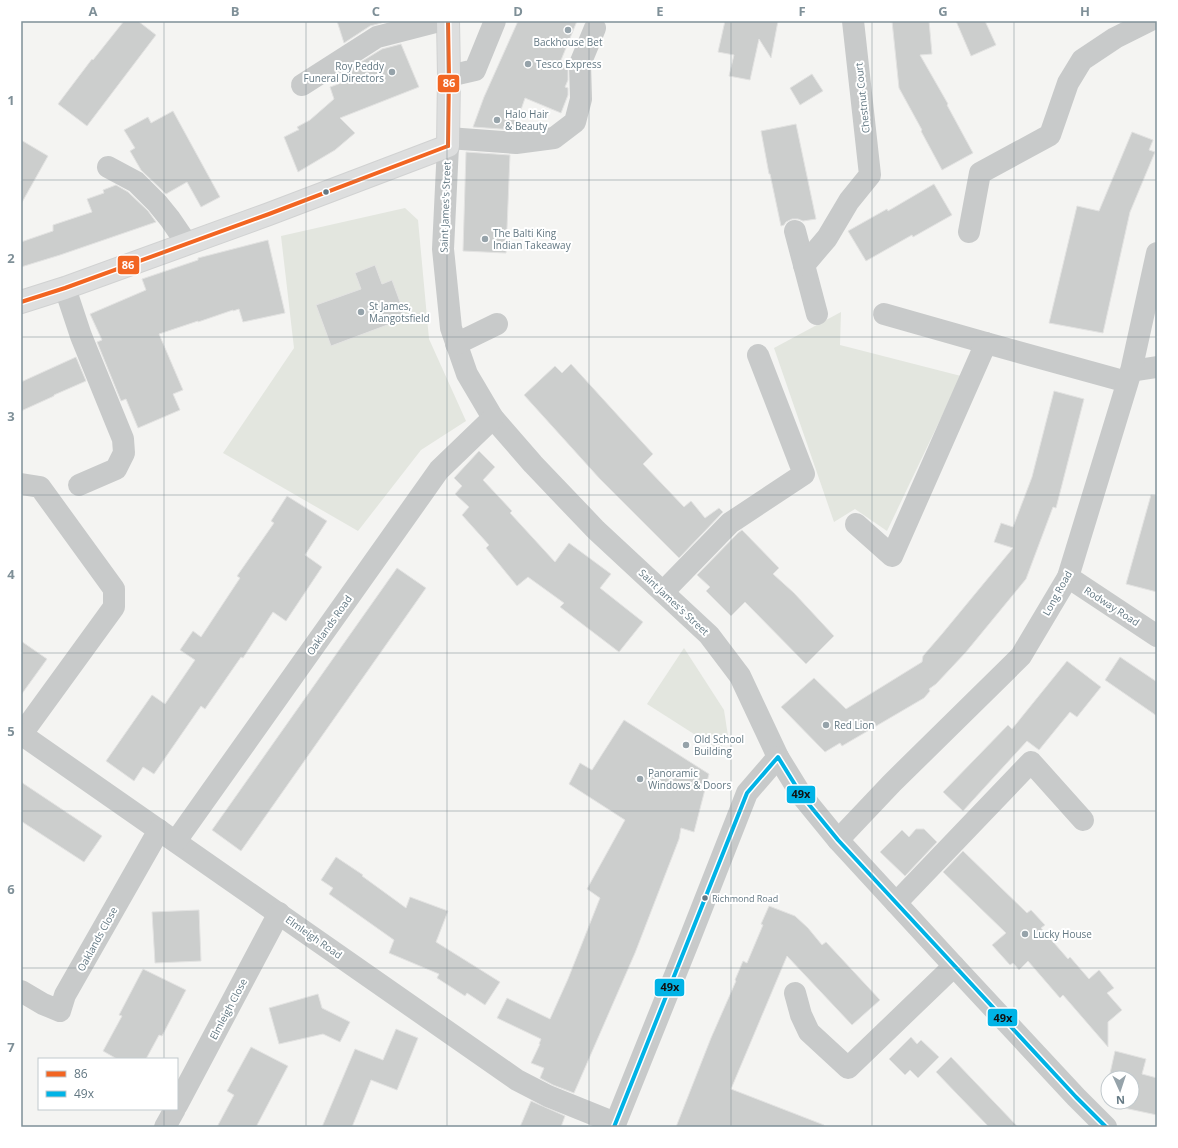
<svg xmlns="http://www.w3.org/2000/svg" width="1178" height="1148" font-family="'Open Sans',sans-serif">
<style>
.green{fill:#e3e6df}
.building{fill:#cccecd;stroke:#e3e3e2}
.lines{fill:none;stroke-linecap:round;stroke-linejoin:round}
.major-casing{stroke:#d1d2d2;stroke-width:24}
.minor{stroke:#c8caca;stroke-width:22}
.major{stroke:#dddede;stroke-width:22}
.bus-1-casing{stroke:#fff;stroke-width:7}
.bus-2-casing{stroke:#fff;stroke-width:7}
.bus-1{stroke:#f26522;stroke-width:4}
.bus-2{stroke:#00b3e6;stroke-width:4}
.grid{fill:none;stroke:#7f9098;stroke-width:1;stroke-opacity:0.55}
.poi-dot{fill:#96a3aa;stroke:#fff;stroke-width:1.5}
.bus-dot{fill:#637883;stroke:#fff;stroke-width:1.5}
.labels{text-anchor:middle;stroke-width:4;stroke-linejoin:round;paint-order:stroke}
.bus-label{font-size:9px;fill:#637883;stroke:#fff;text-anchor:start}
.poi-label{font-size:10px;fill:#637883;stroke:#fff;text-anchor:start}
.street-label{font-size:10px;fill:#637883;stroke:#fff}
.line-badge{stroke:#fff;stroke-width:1.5}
.badge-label{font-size:11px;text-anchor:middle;font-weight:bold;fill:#fff}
.pale-badge-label{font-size:11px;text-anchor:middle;font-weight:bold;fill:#111}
.neatline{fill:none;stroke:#7f9098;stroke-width:1.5}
.grid-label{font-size:13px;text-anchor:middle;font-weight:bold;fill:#7f9098}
</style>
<rect width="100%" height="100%" fill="#f4f4f2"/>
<g class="green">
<path d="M405,208L418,220L429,339L466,421L421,450L358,531L223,453L294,348L281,236Z"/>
<path d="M841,312L840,345L961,376L887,531L855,509L834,522L774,348Z"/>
<path d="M684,648L724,710L728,736L719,750L647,704Z"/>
</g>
<g class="building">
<path d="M124,21H138L156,35L87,126L58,104L92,59L93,60Z"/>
<path d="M337,21H389L370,26L344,43Z"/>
<path d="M518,21H577L559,65L568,69V80L565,87L568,88V95L561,113L525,98L514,130L473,127L484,97Z"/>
<path d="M725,21H778L771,58L759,39L750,80L729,76L734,55L718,52Z"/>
<path d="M892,21H929L932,54L920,55L948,104L947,105L973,153L942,170L921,131L922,130L899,88Z"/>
<path d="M956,21H985L996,45L971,56Z"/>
<path d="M401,44L419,87L340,118L355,133L335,150L298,172L284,137L298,130H299L297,127L310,120L334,99L330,87L352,79L348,70L382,49Z"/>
<path d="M812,74L823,91L800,105L790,88Z"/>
<path d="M173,111L220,197L201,207L187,182L166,194L141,170L130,151L135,148L124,130L148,117L151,123Z"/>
<path d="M796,124L816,219L803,221L798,219H792L786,222L784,225L781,226L770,174H769L761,131Z"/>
<path d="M1132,132L1153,140L1149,150L1155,152L1130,212L1103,333L1049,323L1077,206L1099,211Z"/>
<path d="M21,140L48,156L21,204Z"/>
<path d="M466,152L510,155L506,253L463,251Z"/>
<path d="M934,184L952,215L913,237L912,235L866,261L848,231L887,209L888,211Z"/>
<path d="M116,185L128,192L148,211L156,222L60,255L21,267V242L53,231V225L92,212L87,199L104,193L103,190Z"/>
<path d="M268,240L285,313L243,322L239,309L233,311V310L198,322V321L159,334L183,390L173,394L180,410L138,428L126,399L121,401L97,342L102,340L90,314L146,290L142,279L198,260V258Z"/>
<path d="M375,265L382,284L392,280L406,318L331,346L316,305L361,289L355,273Z"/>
<path d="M76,357L86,381L54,395V396L21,411V382Z"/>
<path d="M571,364L653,454L643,464L684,507L691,501L705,518L719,508L723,512L679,558L600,479L524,395L555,366L562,373Z"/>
<path d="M1054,391L1084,399L1056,508L1053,507L1026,579L966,652L936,684L929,689L930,691L924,698L842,746L840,743L825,752L781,707L814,678L846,709L922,662L923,656L942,634L1013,548L994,542L1001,523L1013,527L1032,477Z"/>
<path d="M479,451L495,467L483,480L512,511L510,513L555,562L569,543L611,574L600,588L643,622L619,652L560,607L564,603L528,577L517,586L486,548L489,545L462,515L469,507L455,494L462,486L454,478Z"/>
<path d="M1151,495L1157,496V592L1126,584Z"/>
<path d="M287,496L327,521L305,555L322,567L286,621L273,612L243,658L241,657L205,709L201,706L154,774L143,767L134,781L106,761L152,695L165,704L195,660L180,650L193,631L201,637L240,578L237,576L274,523L271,521Z"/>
<path d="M742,530L779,568L773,574L794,593L834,636L806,664L745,602L731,616L706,591L710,587L697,575L738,533Z"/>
<path d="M397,568L426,588L241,851L212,830Z"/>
<path d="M21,641L47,659L21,695Z"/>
<path d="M1120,657L1157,682V716L1105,680Z"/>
<path d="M1067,661L1101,687L1077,717L1070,712L1039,750L1027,741L963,811L943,792L1008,725L1012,729Z"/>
<path d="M624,720L709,774L694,832L681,828L679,839L635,953L574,1093L553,1085L540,1078L544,1068L531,1063L540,1044H539L541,1039L497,1018L507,998L550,1019L568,979L600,898L587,889L603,860L625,820L569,784L580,763L592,770Z"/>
<path d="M21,782L102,836L84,862L21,821Z"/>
<path d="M916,829H924L937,842L905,876L880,852L902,830L909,837Z"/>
<path d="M963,851L1027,913L1031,910L1045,925L1041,928L1068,959L1070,957L1089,979L1099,970L1114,988L1107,993L1122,1010L1108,1022V1047L1063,995L1060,998L1028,961L1019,970L1013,963L1010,965L992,945L1006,933L943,872Z"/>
<path d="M336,857L363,875L362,876L406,908L410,897L448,911L436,942L500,982L485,1005L467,993L465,996L437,978L439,974L389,953L394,940L329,894L333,888L321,880Z"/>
<path d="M769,906L795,916L808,928L822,945L826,942L880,1000L852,1025L787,956L731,1089L824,1125V1127H676L711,1038L736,981L735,980L743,961L747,963L763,925L761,924Z"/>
<path d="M199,910L201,961L155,963L152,912Z"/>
<path d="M143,969L186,990L162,1036L159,1035L146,1059H117L103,1051L122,1016L119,1015Z"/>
<path d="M318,994L322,1008L350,1022L340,1042L323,1034L279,1044L269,1008Z"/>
<path d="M396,1029L418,1038L397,1090L371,1080L352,1127H322L355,1049L383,1060Z"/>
<path d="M911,1037L917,1044L921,1040L939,1057L918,1078L910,1070L905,1075L889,1059Z"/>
<path d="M251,1047L288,1066L256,1127H217L234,1095L227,1091Z"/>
<path d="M1115,1051L1146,1059L1142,1074L1157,1078V1115L1124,1108L1118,1102H1132V1078H1109Z"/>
<path d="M951,1057L973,1080L1018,1127H989L958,1095L936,1072Z"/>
<path d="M531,1101L565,1116L561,1127H520Z"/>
</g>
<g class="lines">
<g class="major-casing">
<path id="major" d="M21,302L65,288L269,214L448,146L449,76L448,21"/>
</g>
<g class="minor">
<path d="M449,76L475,70L495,21"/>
<path d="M302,85L377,37L439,21"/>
<path d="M448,138L516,143L554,138L575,122L581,99L580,64L595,28"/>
<path d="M448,146L443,249L451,328L467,374L493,418L533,464L596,530L709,635L740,676L778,757L802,796L838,840L954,966L1076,1097L1106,1127"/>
<path d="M108,167L136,182L157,203L170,219L187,244"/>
<path d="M795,231L817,314"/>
<path d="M969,232L980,173L1050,135L1068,83L1082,60L1115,38L1149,21"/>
<path d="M804,265L827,238L849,201L870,175L853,21"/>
<path d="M65,288L81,336L123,439L124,453L116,469L79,485"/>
<path d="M884,314L986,343"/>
<path d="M456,344L497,324"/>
<path d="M1131,371L1157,367"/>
<path d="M21,484L40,487L114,589V607L21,735"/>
<path d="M856,524L892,556L986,343L1127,382"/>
<path d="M1068,577L1157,636"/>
<path d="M663,592L730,523L804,474L758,355"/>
<path d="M21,734L517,1080L548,1096L615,1123"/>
<path d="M838,840L892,783L1021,656L1068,577L1131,371L1157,253"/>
<path d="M176,841L439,470L493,418"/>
<path d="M896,903L1031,762L1083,820"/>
<path d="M21,991L43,1004L60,1011L65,995L159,830"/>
<path d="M795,993L801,1015L809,1032L848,1068L954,966"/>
<path d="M177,1105L279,913"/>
<path d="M165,1127L175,1109"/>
<path d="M614,1127L690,938L747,793L778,757"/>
</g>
<use href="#major" class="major"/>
<g class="bus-1-casing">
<g id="bus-1">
<path d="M448,21L449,76L448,146"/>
<path d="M21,302L65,288L269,214L448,146"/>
</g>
</g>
<g class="bus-2-casing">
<path id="bus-2" d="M614,1127L747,793L778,757L802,796L838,840L1076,1097L1106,1127"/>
</g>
<use href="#bus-1" class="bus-1"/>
<use href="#bus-2" class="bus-2"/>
</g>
<path class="grid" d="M164,21V1059M306,21V1127M447,21V1127M589,21V1127M731,21V1127M872,21V1127M1014,21V1127M21,180H1157M21,337H1157M21,495H1157M21,653H1157M21,811H1157M21,968H1157M164,1109V1127"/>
<g class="poi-dot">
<circle cx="568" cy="30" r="4"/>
<circle cx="528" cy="64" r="4"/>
<circle cx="392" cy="72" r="4"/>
<circle cx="497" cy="120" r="4"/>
<circle cx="485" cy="239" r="4"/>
<circle cx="361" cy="312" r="4"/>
<circle cx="826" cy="725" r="4"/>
<circle cx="686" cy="745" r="4"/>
<circle cx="640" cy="779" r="4"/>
<circle cx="1025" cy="934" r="4"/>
</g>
<g class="bus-dot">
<circle cx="326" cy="192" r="3.5"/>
<circle cx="705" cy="898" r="3.5"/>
</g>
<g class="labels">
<g class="bus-label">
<text x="712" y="902">Richmond Road</text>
</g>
<g class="poi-label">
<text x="568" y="46" text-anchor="middle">Backhouse Bet</text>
<text x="536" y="68">Tesco Express</text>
<text x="384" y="70" text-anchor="end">Roy Peddy<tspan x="384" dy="12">Funeral Directors</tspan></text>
<text x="505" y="118">Halo Hair<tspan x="505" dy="12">&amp; Beauty</tspan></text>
<text x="493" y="237">The Balti King<tspan x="493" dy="12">Indian Takeaway</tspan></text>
<text x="369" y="310">St James,<tspan x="369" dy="12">Mangotsfield</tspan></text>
<text x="834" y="729">Red Lion</text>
<text x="694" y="743">Old School<tspan x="694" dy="12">Building</tspan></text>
<text x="648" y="777">Panoramic<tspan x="648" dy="12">Windows &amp; Doors</tspan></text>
<text x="1033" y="938">Lucky House</text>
</g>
<g class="street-label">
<text transform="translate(862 98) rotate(-96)" y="4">Chestnut Court</text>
<text transform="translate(445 207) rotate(-88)" y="4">Saint James's Street</text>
<text transform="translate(1057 593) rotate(-61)" y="4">Long Road</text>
<text transform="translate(674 602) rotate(43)" y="4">Saint James's Street</text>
<text transform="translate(1112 606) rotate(33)" y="4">Rodway Road</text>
<text transform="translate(329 625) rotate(-55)" y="4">Oaklands Road</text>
<text transform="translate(314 937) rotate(35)" y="4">Elmleigh Road</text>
<text transform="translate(97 939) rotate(-61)" y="4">Oaklands Close</text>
<text transform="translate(228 1009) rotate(-62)" y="4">Elmleigh Close</text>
</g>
</g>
<g class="line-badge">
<rect x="437" y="74" width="23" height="19" rx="4" fill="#f26522"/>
<rect x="117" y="255" width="23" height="20" rx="4" fill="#f26522"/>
<rect x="786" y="785" width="30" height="19" rx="4" fill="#00b3e6"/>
<rect x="654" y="978" width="31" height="19" rx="4" fill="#00b3e6"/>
<rect x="987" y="1008" width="31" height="19" rx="4" fill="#00b3e6"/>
</g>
<g class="badge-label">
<text x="449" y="87">86</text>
<text x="128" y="269">86</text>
</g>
<g class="pale-badge-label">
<text x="801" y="798">49x</text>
<text x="670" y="991">49x</text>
<text x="1003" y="1022">49x</text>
</g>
<rect width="1178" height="1148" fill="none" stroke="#ffffff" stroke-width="44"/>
<rect x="38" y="1058" width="140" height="52" fill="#ffffff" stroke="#c1c9cd"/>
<rect x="46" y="1071" width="20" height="6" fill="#f26522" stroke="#c1c9cd"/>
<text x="74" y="1078" font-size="12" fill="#637883">86</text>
<rect x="46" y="1091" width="20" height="6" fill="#00b3e6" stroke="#c1c9cd"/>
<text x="74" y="1098" font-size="12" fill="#637883">49x</text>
<g transform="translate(1120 1090) rotate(177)"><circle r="19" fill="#ffffff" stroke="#c1c9cd"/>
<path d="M0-3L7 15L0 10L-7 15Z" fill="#96a3aa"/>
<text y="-6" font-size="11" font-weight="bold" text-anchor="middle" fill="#637883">N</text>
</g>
<rect x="22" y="22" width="1134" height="1104" class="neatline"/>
<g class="grid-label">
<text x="93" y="16">A</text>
<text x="235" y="16">B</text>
<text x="376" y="16">C</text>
<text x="518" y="16">D</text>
<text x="660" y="16">E</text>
<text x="802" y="16">F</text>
<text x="943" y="16">G</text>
<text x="1085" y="16">H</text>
<text x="11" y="105">1</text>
<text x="11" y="263">2</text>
<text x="11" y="421">3</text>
<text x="11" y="579">4</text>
<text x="11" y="736">5</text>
<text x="11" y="894">6</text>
<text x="11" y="1052">7</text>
</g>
</svg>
